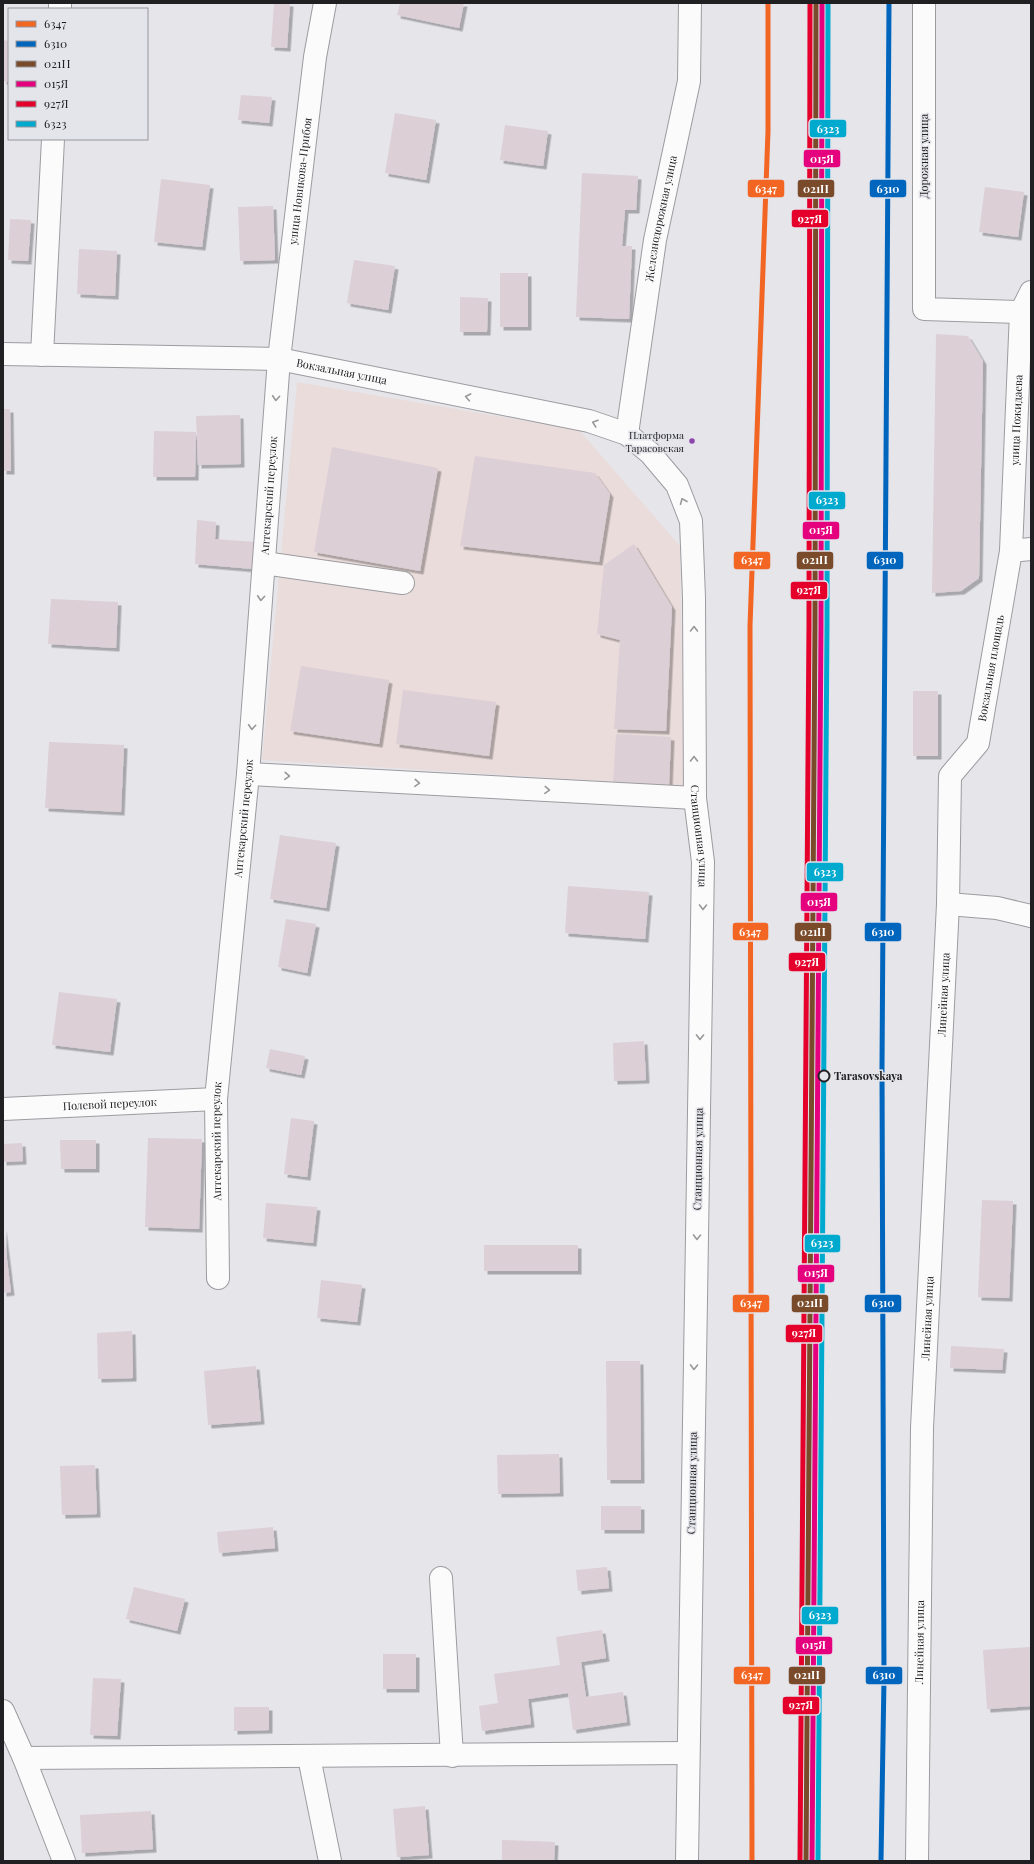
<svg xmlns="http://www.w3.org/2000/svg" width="1034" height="1864" font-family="'Playfair Display',serif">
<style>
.commercial{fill:#eadcdb}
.building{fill:#ddcfd6;filter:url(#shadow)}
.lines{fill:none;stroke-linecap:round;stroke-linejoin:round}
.minor-casing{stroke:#9c9ca0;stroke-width:24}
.minor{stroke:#fbfbfc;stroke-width:22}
.rail-1-casing{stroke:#e4e4eb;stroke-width:8}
.rail-2-casing{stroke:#e4e4eb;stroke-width:8}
.rail-3-casing{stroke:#e4e4eb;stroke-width:8}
.rail-4-casing{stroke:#e4e4eb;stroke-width:8}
.rail-5-casing{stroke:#e4e4eb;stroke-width:8}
.rail-6-casing{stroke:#e4e4eb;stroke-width:8}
.rail-1{stroke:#f26522;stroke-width:5}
.rail-2{stroke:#0065bd;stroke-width:5}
.rail-3{stroke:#7a4b2a;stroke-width:5}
.rail-4{stroke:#e5007d;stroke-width:5}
.rail-5{stroke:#e4002b;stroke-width:5}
.rail-6{stroke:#00a9ce;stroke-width:5}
.oneway{stroke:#98989a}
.bus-dot{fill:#8e44ad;stroke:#e4e4eb;stroke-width:1.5}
.stop-dot{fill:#e4e4eb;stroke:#202023;stroke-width:2}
.labels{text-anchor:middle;stroke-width:3;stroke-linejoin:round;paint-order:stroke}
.bus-label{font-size:10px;fill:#202023;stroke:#e4e4eb;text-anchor:end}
.street-label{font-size:11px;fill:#202023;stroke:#e4e4eb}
.stop-label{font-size:11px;font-weight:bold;fill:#202023;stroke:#e4e4eb;text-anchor:start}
.line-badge{stroke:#e4e4eb;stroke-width:1.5}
.badge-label{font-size:11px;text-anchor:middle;font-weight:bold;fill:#fff}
</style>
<defs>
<filter id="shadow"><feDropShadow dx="3.5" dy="3.5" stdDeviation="0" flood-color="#0004"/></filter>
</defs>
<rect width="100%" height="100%" fill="#e5e5ea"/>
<path class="commercial" d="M297,382L579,430L680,546L684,786L262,760Z"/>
<g class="building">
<path d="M274,3H290L287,48L271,47Z"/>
<path d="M400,3H464L459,28L397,15Z"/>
<path d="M3,40L9,41V82L3,81Z"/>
<path d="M241,95L272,97L269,123L238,120Z"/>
<path d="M395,113L436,120L426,180L385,173Z"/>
<path d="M505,125L548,131L543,166L500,160Z"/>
<path d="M582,173L638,176L636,210H625L622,246H632L629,319L576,317Z"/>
<path d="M161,179L210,185L202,247L154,242Z"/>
<path d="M985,187L1024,192L1018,237L979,232Z"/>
<path d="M273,206L275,260L240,261L238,207Z"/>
<path d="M10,219L31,220L28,261L8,260Z"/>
<path d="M79,249L117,251L115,296L77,294Z"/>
<path d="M354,260L395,266L388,310L347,303Z"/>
<rect x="500" y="273" width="28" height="54"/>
<path d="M460,297L488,298L487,332H460Z"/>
<path d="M936,334L968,336L983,361L979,578L961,591L932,593Z"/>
<path d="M3,409H10L11,471H3Z"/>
<path d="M240,415L241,464L198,465L196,416Z"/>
<path d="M154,431L196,432L195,477H153Z"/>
<path d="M332,447L438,468L420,571L314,552Z"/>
<path d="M475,456L595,473L610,494L599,562L460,546Z"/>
<path d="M197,520L216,522L215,539L256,542L253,569L195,564Z"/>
<path d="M634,544L672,607L666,731L614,729L620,640L597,634L604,565Z"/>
<path d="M51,599L118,602L116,648L48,644Z"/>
<path d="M301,666L389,680L379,744L290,731Z"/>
<path d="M403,690L496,702L489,756L396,744Z"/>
<rect x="913" y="691" width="25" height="65"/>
<path d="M616,734L671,737L669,786L613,783Z"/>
<path d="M49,742L124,745L121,812L45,808Z"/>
<path d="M280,835L336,843L326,908L270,899Z"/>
<path d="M568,886L649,892L645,939L565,933Z"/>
<path d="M286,919L316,924L307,973L278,967Z"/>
<path d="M59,992L117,999L110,1052L52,1045Z"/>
<path d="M644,1041L646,1080L614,1081L613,1043Z"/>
<path d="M270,1049L305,1056L301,1075L266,1068Z"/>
<path d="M291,1118L314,1121L307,1177L284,1174Z"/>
<path d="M148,1138L202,1139L199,1229L145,1227Z"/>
<path d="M60,1140H96V1169H61Z"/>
<path d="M22,1143L23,1161L3,1162V1144Z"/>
<path d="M982,1200L1013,1201L1009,1298L978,1297Z"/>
<path d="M266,1203L317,1207L313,1243L263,1238Z"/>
<path d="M3,1227L11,1292L3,1293Z"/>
<rect x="484" y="1245" width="94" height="26"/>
<path d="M321,1280L362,1285L357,1322L317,1318Z"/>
<path d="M132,1331L133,1378L98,1379L97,1333Z"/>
<path d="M951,1346L1004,1349L1002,1370L950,1368Z"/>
<path d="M606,1361H640L641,1480H607Z"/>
<path d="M256,1366L261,1421L208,1425L204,1371Z"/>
<path d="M559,1454L560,1493L498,1494L497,1455Z"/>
<path d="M95,1465L97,1514L62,1515L60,1466Z"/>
<rect x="601" y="1506" width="40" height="24"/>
<path d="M273,1527L275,1548L219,1553L217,1532Z"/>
<path d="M607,1567L609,1588L578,1591L576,1570Z"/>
<path d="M134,1587L185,1599L177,1631L126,1619Z"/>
<path d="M602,1630L606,1658L581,1662L586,1697L623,1692L627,1722L573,1730L568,1693L528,1699L531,1724L482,1731L479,1706L498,1703L494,1674L560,1665L556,1637Z"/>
<path d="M1031,1647V1706L987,1709L983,1650Z"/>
<rect x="383" y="1654" width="33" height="35"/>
<path d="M93,1678L121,1679L117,1736L90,1735Z"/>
<path d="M234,1707H269V1730L234,1731Z"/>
<path d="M425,1806L429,1855L397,1857L393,1809Z"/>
<path d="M151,1811L153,1849L82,1853L80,1815Z"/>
<path d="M502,1840L555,1842L554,1861H502Z"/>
</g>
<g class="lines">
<g class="minor-casing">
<g id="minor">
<path d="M924,3V309L1021,312"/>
<path d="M60,9V3"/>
<path id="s1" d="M3,354L279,359L589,421L627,434L650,453L677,485L691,521L694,598L695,798L703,862L687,1861"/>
<path d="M42,355L53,139"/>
<path id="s2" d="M627,434L655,240L689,81L690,3"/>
<path d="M1011,551L1031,549"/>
<path d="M264,563L403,583"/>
<path d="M248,774L695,798"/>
<path d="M948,904L997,908L1031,916"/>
<path id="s3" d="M3,1109L216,1099"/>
<path id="s4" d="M218,1278L216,1099L248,774L279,359L315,57L325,3"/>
<path d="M441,1578L452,1756"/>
<path d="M3,1711L24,1758L64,1861"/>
<path d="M309,1757L330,1861"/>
<path d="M24,1758L687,1753"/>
<path id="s5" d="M917,1861L922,1428L948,904L950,776L978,743L1011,551L1021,312L1031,292"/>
</g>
</g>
<use href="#minor" class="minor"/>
<g class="rail-1-casing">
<path id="rail-1" d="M752,1861L750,626L768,131V3"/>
</g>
<g class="rail-2-casing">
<path id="rail-2" d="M881,1861L884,1679L882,1068L889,3"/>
</g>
<g class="rail-3-casing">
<path id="rail-3" d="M806,1861L815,625L816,3"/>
</g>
<g class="rail-4-casing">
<path id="rail-4" d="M812,1861L821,625L822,3"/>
</g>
<g class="rail-5-casing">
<path id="rail-5" d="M800,1861L809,625L810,3"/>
</g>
<g class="rail-6-casing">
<path id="rail-6" d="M818,1861L827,625L828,3"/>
</g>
<use href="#rail-1" class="rail-1"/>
<use href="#rail-2" class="rail-2"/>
<use href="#rail-3" class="rail-3"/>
<use href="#rail-4" class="rail-4"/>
<use href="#rail-5" class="rail-5"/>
<use href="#rail-6" class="rail-6"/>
</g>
<defs><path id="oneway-chevron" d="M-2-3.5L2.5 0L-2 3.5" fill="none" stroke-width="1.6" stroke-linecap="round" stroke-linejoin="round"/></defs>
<g class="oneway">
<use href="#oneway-chevron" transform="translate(468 397) rotate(-169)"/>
<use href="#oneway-chevron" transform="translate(276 398) rotate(94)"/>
<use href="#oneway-chevron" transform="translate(595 423) rotate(-161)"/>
<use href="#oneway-chevron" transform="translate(683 501) rotate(-112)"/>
<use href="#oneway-chevron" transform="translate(261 598) rotate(94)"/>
<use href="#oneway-chevron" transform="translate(694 629) rotate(-90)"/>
<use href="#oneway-chevron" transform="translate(252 727) rotate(94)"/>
<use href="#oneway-chevron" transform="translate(694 759) rotate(-90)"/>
<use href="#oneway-chevron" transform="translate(287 776) rotate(3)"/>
<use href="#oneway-chevron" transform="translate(417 783) rotate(3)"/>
<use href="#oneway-chevron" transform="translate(547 790) rotate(3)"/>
<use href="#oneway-chevron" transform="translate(703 907) rotate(91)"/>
<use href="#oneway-chevron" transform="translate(700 1037) rotate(91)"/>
<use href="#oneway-chevron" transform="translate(697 1237) rotate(91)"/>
<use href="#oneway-chevron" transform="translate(694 1367) rotate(91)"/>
</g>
<circle class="bus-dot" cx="692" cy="441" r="3.5"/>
<circle class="stop-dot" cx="824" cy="1076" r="5.5"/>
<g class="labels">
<g class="bus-label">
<text x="684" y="439">Платформа<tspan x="684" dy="13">Тарасовская</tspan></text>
</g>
<g class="street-label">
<text transform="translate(924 156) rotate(-90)" y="4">Дорожная улица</text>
<text dy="4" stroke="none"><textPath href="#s4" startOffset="1101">улица Новикова-Прибоя</textPath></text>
<text dy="4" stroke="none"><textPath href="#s2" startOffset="218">Железнодорожная улица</textPath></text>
<text dy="4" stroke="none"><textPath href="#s1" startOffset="340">Вокзальная улица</textPath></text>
<text dy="4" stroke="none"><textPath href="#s5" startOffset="1455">улица Пожидаева</textPath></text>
<text dy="4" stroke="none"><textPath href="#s4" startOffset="785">Аптекарский переулок</textPath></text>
<text dy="4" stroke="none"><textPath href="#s5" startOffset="1205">Вокзальная площадь</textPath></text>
<text dy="4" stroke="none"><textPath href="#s4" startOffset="461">Аптекарский переулок</textPath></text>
<text dy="4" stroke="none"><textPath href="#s1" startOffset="1058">Станционная улица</textPath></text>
<text dy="4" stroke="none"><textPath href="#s5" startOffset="867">Линейная улица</textPath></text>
<text dy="4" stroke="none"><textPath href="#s3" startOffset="107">Полевой переулок</textPath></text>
<text dy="4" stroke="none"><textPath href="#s4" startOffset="137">Аптекарский переулок</textPath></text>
<text transform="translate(698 1159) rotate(-89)" y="4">Станционная улица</text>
<text dy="4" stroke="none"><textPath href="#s5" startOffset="543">Линейная улица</textPath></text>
<text transform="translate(692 1483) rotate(-89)" y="4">Станционная улица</text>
<text dy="4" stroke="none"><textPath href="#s5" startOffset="219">Линейная улица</textPath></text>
</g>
<g class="stop-label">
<text x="834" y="1080">Tarasovskaya</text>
</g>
</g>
<g class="line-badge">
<rect x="809" y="119" width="38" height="19" rx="4" fill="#00a9ce"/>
<rect x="803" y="149" width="38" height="19" rx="4" fill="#e5007d"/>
<rect x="747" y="179" width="38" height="19" rx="4" fill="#f26522"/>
<rect x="869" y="179" width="38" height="19" rx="4" fill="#0065bd"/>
<rect x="797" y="179" width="38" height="19" rx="4" fill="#7a4b2a"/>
<rect x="791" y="209" width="38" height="19" rx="4" fill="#e4002b"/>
<rect x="808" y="491" width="38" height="19" rx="4" fill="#00a9ce"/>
<rect x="802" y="521" width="38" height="19" rx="4" fill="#e5007d"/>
<rect x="733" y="551" width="38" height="19" rx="4" fill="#f26522"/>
<rect x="866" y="551" width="38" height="19" rx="4" fill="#0065bd"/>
<rect x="796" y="551" width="38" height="19" rx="4" fill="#7a4b2a"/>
<rect x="790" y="581" width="38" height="19" rx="4" fill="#e4002b"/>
<rect x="806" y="862" width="38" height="20" rx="4" fill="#00a9ce"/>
<rect x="800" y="892" width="38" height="20" rx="4" fill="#e5007d"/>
<rect x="732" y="922" width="37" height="19" rx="4" fill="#f26522"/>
<rect x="864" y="922" width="38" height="20" rx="4" fill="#0065bd"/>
<rect x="794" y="922" width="38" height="20" rx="4" fill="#7a4b2a"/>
<rect x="788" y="952" width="38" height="20" rx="4" fill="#e4002b"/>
<rect x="804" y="1234" width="37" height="19" rx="4" fill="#00a9ce"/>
<rect x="797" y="1264" width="38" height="19" rx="4" fill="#e5007d"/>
<rect x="732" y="1294" width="38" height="19" rx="4" fill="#f26522"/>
<rect x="791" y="1294" width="38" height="19" rx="4" fill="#7a4b2a"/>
<rect x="864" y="1294" width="38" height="19" rx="4" fill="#0065bd"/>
<rect x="785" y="1324" width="38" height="19" rx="4" fill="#e4002b"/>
<rect x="801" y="1606" width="38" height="19" rx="4" fill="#00a9ce"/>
<rect x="795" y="1636" width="38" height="19" rx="4" fill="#e5007d"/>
<rect x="733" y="1666" width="38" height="19" rx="4" fill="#f26522"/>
<rect x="788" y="1666" width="38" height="19" rx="4" fill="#7a4b2a"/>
<rect x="865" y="1666" width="38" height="19" rx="4" fill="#0065bd"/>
<rect x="782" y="1696" width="38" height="19" rx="4" fill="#e4002b"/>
</g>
<g class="badge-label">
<text x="828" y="133">6323</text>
<text x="822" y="163">015Я</text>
<text x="766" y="193">6347</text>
<text x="888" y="193">6310</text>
<text x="816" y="193">021Н</text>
<text x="810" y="223">927Я</text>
<text x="827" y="504">6323</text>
<text x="821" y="534">015Я</text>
<text x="752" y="564">6347</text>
<text x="885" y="564">6310</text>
<text x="815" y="564">021Н</text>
<text x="809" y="594">927Я</text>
<text x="825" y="876">6323</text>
<text x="819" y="906">015Я</text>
<text x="750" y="936">6347</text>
<text x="883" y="936">6310</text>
<text x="813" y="936">021Н</text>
<text x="807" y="966">927Я</text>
<text x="822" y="1247">6323</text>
<text x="816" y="1277">015Я</text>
<text x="751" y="1307">6347</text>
<text x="810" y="1307">021Н</text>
<text x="883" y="1307">6310</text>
<text x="804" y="1337">927Я</text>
<text x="820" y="1619">6323</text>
<text x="814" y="1649">015Я</text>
<text x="752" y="1679">6347</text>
<text x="807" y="1679">021Н</text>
<text x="884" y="1679">6310</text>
<text x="801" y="1709">927Я</text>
</g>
<rect width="1034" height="1864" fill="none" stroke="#202023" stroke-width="8"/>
<rect x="8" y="8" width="140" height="132" fill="#e4e4eb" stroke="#96969b"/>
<rect x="16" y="21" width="20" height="6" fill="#f26522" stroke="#96969b"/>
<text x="44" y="28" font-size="12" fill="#202023">6347</text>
<rect x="16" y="41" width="20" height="6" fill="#0065bd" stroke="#96969b"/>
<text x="44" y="48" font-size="12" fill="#202023">6310</text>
<rect x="16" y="61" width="20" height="6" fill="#7a4b2a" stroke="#96969b"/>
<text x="44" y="68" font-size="12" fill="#202023">021Н</text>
<rect x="16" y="81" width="20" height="6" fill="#e5007d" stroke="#96969b"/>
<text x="44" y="88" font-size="12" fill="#202023">015Я</text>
<rect x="16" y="101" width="20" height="6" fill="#e4002b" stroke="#96969b"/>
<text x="44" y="108" font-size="12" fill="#202023">927Я</text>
<rect x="16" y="121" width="20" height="6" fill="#00a9ce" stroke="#96969b"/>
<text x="44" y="128" font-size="12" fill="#202023">6323</text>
</svg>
